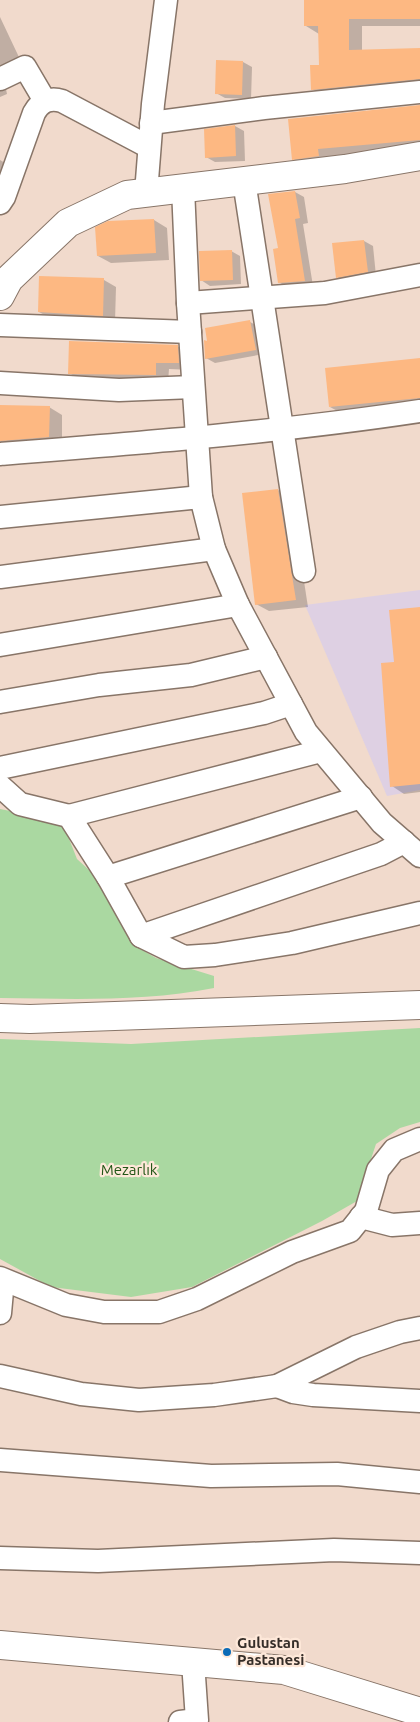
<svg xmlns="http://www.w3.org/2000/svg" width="420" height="1722" font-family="Ubuntu,sans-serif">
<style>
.education{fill:#ded0e3}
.green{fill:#aad8a1}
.shadow{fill:#0003}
.building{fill:#fdb882}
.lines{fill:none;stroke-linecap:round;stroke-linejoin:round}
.street-casing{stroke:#887568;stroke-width:25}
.secondary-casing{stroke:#887568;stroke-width:30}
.street{stroke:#fff;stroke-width:22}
.secondary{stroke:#fff;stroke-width:28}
.poi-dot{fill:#0b6bb7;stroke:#fee8d9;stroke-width:2}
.labels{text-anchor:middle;stroke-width:4.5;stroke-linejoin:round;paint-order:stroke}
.park-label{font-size:15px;fill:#225616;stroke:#fee8d9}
.poi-label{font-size:15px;font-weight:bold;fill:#352d28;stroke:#fee8d9;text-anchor:start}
</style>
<rect width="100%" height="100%" fill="#f1dacc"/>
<path class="education" d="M420,590V790L387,796L305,605Z"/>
<g class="green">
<path d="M0,809L62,821L77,859L101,881L137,947L156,958L214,976V988C144,1002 71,999 0,998Z"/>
<path d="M420,1028V1122L400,1128L376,1144L357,1201L322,1221L192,1287L131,1297L51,1287L0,1259V1039L131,1044Z"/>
</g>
<g class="shadow">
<path d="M305,0H420V26H362V51L420,49V87L325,97L312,89L320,66L319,34L306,26Z"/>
<path d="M0,17L26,72L9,82L6,89L7,94L0,97Z"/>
<path d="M217,61L243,62L252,67L251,99L225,98L216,93Z"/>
<path d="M420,106V150L309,168L293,159Z"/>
<path d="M235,126L244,131L245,161L215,162L206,157Z"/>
<path d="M0,160L10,166L0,187Z"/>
<path d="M295,192L304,197L308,223L303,224L313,286L288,288L279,282V249Z"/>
<path d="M154,220L167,228L169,260L111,263L98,256L108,223Z"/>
<path d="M364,241L373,246L376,276L346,282L337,277Z"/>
<path d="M231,251L240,256L241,284L210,286L201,280Z"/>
<path d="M104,280L116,287L115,322L52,319L39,312Z"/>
<path d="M250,322L259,327L264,354L215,363L206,358L209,342Z"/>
<path d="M177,346L190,353L191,370L169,369L168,382L82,380L69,373Z"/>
<path d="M420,360V406L343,414L330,407Z"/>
<path d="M0,407H49L62,415V444L0,453Z"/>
<path d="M278,490L291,498L308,607L269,611L256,604Z"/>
<path d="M420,608V792L404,794L392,786L395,663Z"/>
</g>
<g class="building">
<path d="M304,0H420V19H349V50L420,48V79L311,90L310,65H319L318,26H304Z"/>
<path d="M216,60L243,61L242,95L215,94Z"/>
<path d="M420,105V140L318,149L319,156L292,160L288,119Z"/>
<path d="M235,125L236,156L205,158L204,129Z"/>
<path d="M295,191L300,218L295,219L305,281L278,283L273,249L278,248L268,194Z"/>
<path d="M154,219L156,253L97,256L95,227L108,221Z"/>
<path d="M364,240L368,272L336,278L332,243Z"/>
<path d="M232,250L233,280L200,281L199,251Z"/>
<path d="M39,276L104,278L103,316L38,312Z"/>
<path d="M250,320L256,350L205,359L204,340L207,341L205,328Z"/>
<path d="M69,341L178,345L179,363H156V375L68,374Z"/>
<path d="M420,358V398L329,407L325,368Z"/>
<path d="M0,405L50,406L49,437L0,441Z"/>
<path d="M278,489L296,600L255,605L242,493Z"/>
<path d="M420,607V784L390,787L381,663L394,662L389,610Z"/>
</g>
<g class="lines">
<g class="street-casing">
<g id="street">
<path d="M0,79L25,67L45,101"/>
<path d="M151,123L264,108L420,92"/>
<path d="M244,181L304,571"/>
<path d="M183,188L188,303L201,497L214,549L238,605L306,732L382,823L420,856"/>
<path d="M146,193L153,104L166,0"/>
<path d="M0,203L4,197L34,113C40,102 49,97 62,101L149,147"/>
<path d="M188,303L325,293L420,275"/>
<path d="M0,325L190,332"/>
<path d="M0,383L119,390L193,387"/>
<path d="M0,454C140,443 281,432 420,411"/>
<path d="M0,517L201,497"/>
<path d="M0,577L214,549"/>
<path d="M0,645L238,605"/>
<path d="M0,702L99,685L191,675L266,657"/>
<path d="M0,768L264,713L291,704"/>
<path d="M0,786L20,804L69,816L108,877L141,936L184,957L215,955L292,943L420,913"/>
<path d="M69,816L321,751"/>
<path d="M108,877L361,797"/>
<path d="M141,936L381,854L404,842"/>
<path d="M361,1217L392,1225L420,1223"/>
<path d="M0,1278L66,1305L104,1312H159L197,1299L292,1252L350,1231L366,1211L378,1170L394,1150L420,1139"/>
<path d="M0,1313L3,1280"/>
<path d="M0,1376L81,1394L139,1400L214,1395L277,1386L356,1347L400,1332L420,1328"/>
<path d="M277,1386L293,1392L313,1395L420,1401"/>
<path d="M0,1460L211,1476L337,1474L420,1482"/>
<path d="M0,1558L98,1561L334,1550L420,1553"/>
<path d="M180,1722L197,1720L193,1662"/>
</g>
</g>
<g class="secondary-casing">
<g id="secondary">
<path d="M0,296L9,279L68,223L127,195L345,169L420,156"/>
<path d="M0,1018L30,1019L420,1005"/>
<path d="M0,1645L284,1670L420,1712"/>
</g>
</g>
<use href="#street" class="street"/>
<use href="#secondary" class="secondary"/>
</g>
<circle class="poi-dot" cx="227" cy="1652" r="5"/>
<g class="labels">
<g class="park-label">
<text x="129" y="1175">Mezarlık</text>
</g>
<g class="poi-label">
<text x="237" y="1648">Gulustan<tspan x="237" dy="17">Pastanesi</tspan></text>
</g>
</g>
</svg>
